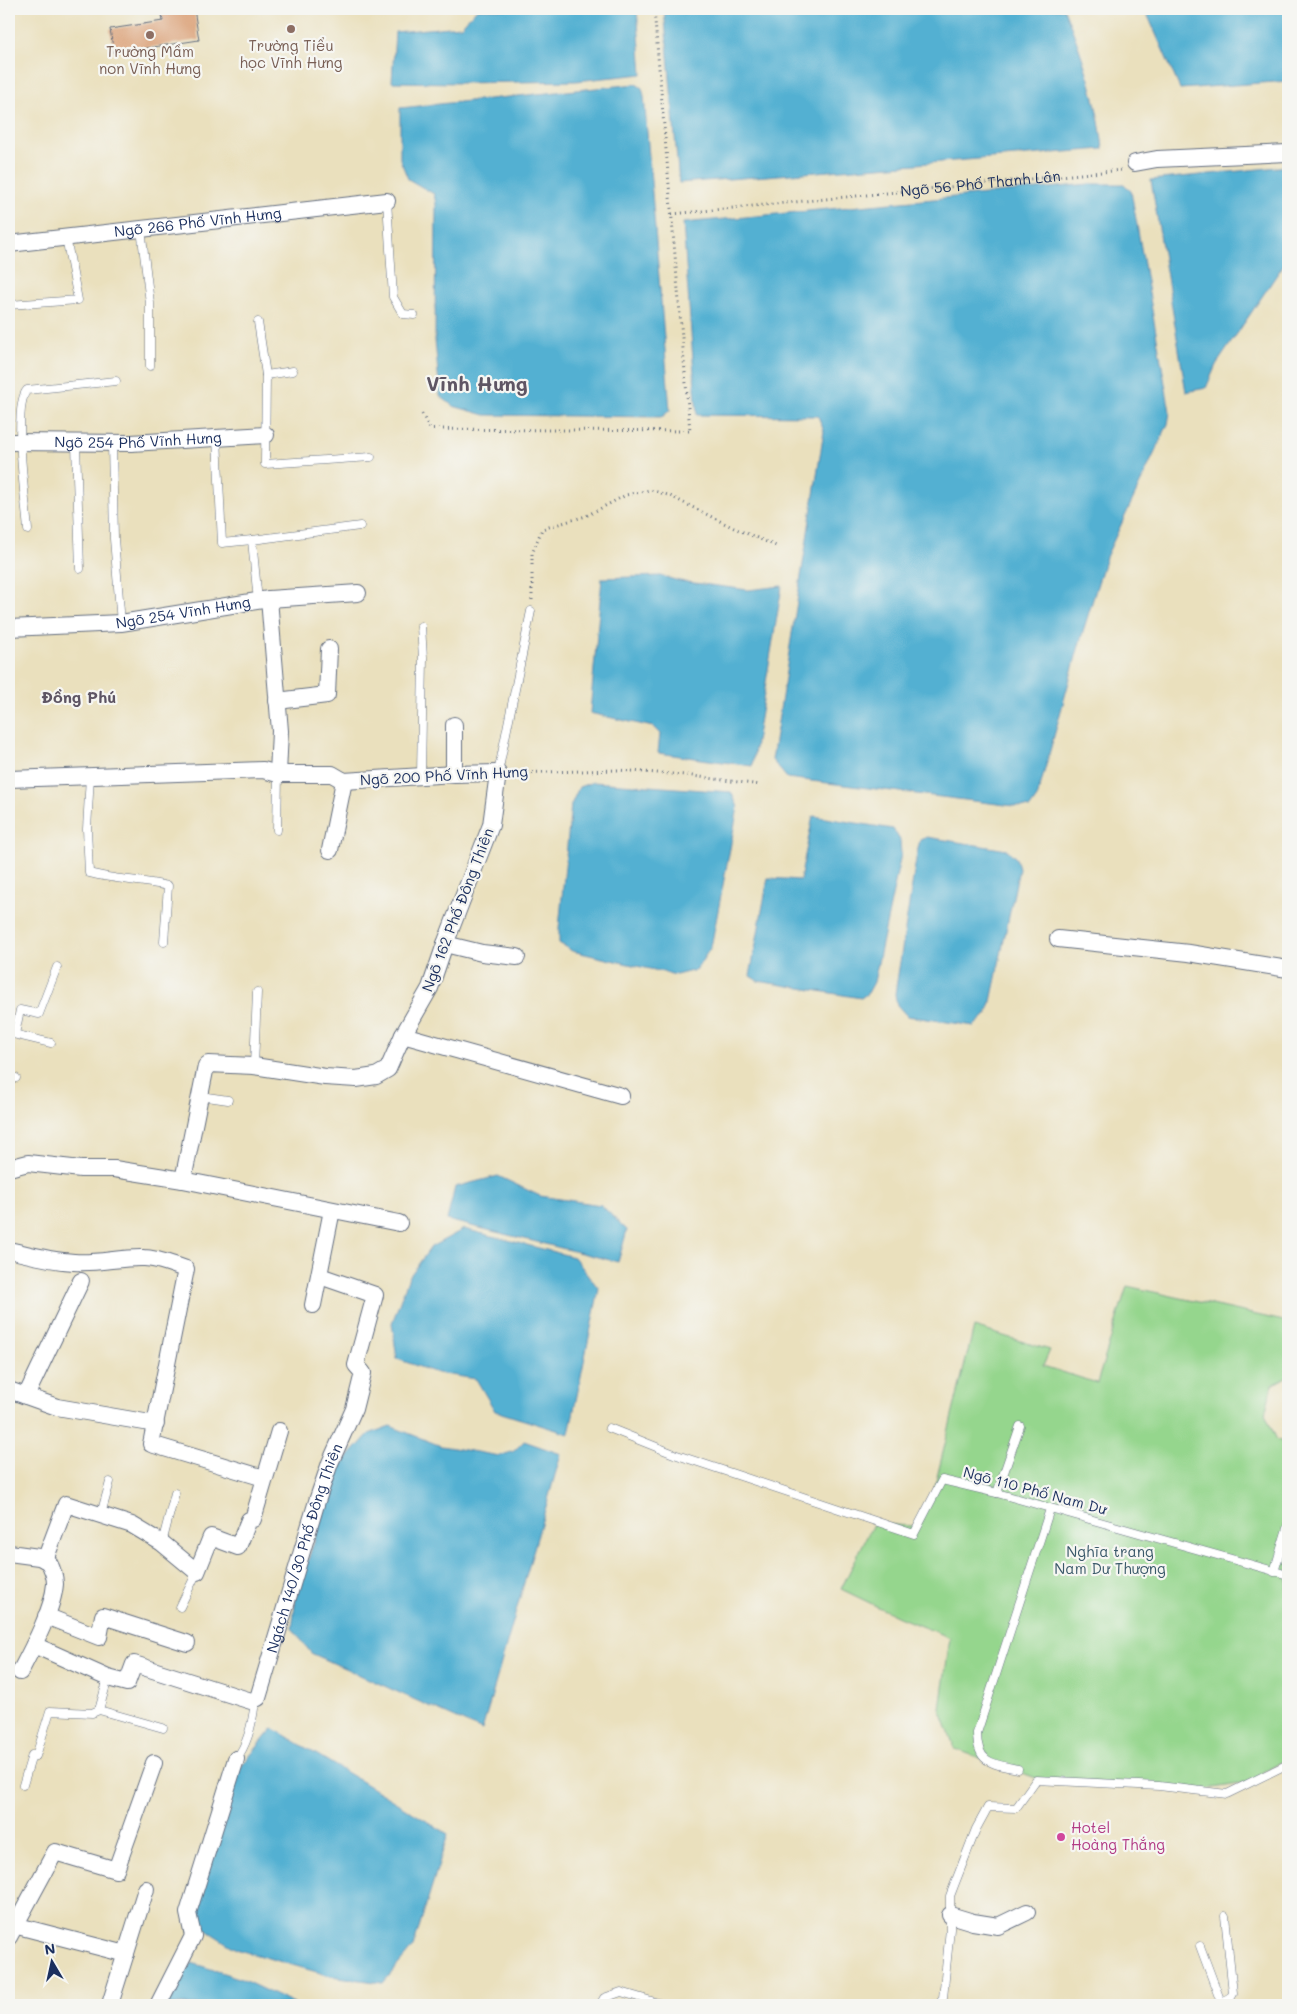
<svg xmlns="http://www.w3.org/2000/svg" width="1297" height="2014" font-family="Mali,sans-serif">
<style>
.green{fill:#95d68d;stroke:#588276}
.water{fill:#53b0d2;stroke:#377098}
.building{fill:#d99b70}
.lines{fill:none;stroke-linecap:round;stroke-linejoin:round}
.lane-casing{stroke:#636d7f;stroke-width:9}
.street-casing{stroke:#636d7f;stroke-width:18}
.path{stroke:#636d7f;stroke-width:3;stroke-dasharray:1 4;stroke-linecap:butt}
.lane{stroke:#fff;stroke-width:8}
.street{stroke:#fff;stroke-width:16}
.education-dot{fill:#8d6e63;stroke:#f6f6f2;stroke-width:2}
.hotel-dot{fill:#d1479c;stroke:#f6f6f2;stroke-width:2}
.labels{text-anchor:middle;stroke-width:4.5;stroke-linejoin:round;paint-order:stroke}
.education-label{font-size:15px;fill:#785e54;stroke:#f6f6f2}
.street-label{font-size:15px;fill:#1b2f5e;stroke:#f6f6f2}
.park-label{font-size:15px;fill:#3a596a;stroke:#f6f6f2}
.hotel-label{font-size:15px;fill:#b23c85;stroke:#f6f6f2;text-anchor:start}
.neighbourhood-label{font-size:16px;font-weight:bold;fill:#5e5564;stroke:#f6f6f2}
.district-label{font-size:20px;font-weight:bold;fill:#5e5564;stroke:#f6f6f2}
</style>
<rect width="100%" height="100%" fill="#f6f6f2"/>
<filter id="ink" filterUnits="userSpaceOnUse"><feTurbulence type="fractalNoise" baseFrequency=".02" numOctaves="2"/><feDisplacementMap in="SourceGraphic" scale="10" xChannelSelector="R" yChannelSelector="G"/><feConvolveMatrix kernelMatrix="1 2 1 2 8 2 1 2 1" color-interpolation-filters="sRGB"/></filter>
<filter id="wash" filterUnits="userSpaceOnUse"><feTurbulence type="fractalNoise" baseFrequency=".0096" numOctaves="4" result="noise"/><feDisplacementMap in="SourceGraphic" scale="20" xChannelSelector="R" yChannelSelector="G"/><feGaussianBlur stdDeviation="1.12" result="paint"/><feColorMatrix in="noise" values="0 0 0 0 0 0 0 0 0 0 0 0 0 0 0 0 0 1.4 0 .05"/><feComposite in="paint" operator="in"/></filter>
<g filter="url(#wash)">
<rect width="100%" height="100%" fill="#eae0bd"/>
<path class="green" d="M1127,1286L1288,1322V1376L1272,1385L1265,1414L1277,1440L1288,1443V1758L1246,1783L1200,1790L1039,1779L955,1749L940,1709L950,1638L899,1617L841,1589L873,1524L914,1526L934,1489L974,1327L1050,1350L1043,1366L1097,1383Z"/>
<g class="water">
<path d="M477,9H637L642,74L576,81L460,83L392,82L395,32L461,26Z"/>
<path d="M664,9H1064C1082,53 1098,101 1103,149L679,183Z"/>
<path d="M1145,9H1288V81L1180,89Z"/>
<path d="M636,84L642,88L644,96L670,410L662,417L485,415L453,406L440,396L435,340L436,204L434,194L408,179L400,159V108Z"/>
<path d="M1288,166V258L1216,365L1206,388L1186,392L1151,180Z"/>
<path d="M1090,184H1124L1131,191L1170,412L1168,424L1106,557L1081,638L1037,798L1030,808L787,778L772,760L824,431L818,416L697,415L683,223Z"/>
<path d="M661,576L679,581L748,590L782,586L752,766L658,753L660,734L653,727L590,713L602,578Z"/>
<path d="M593,782L731,792L738,807L711,947L696,970L676,975L572,951L559,943V928L571,805L579,787Z"/>
<path d="M813,816L893,829L900,840L901,854L874,982L868,993L861,998L758,981L750,976L768,878L800,880Z"/>
<path d="M927,837L1007,850L1016,858L1019,869L990,1006L987,1014L974,1026L907,1016L897,1005L895,994L917,853L920,840Z"/>
<path d="M498,1176L540,1196L601,1205L627,1230L618,1262L447,1220L455,1187Z"/>
<path d="M464,1229L574,1257L599,1289L569,1434L495,1411L476,1379L437,1373L397,1359L392,1323L409,1277L431,1247Z"/>
<path d="M390,1426L441,1446L500,1456L514,1451L524,1441L561,1454L482,1730L311,1653L292,1628L296,1597L338,1468L369,1434Z"/>
<path d="M273,1728L448,1834L413,1947L383,1983L331,1976L236,1949L192,1921L239,1769Z"/>
<path d="M192,1963L239,1978L296,2005H162Z"/>
</g>
<g id="blocks">
<path class="building" d="M161,9H194L199,40L114,53L110,29L163,21Z"/>
</g>
</g>
<g filter="url(#ink)">
<use href="#blocks" fill-opacity="0" stroke="#636d7f" stroke-width="1"/>
<g class="lines">
<g class="lane-casing">
<g id="lane">
<path d="M387,201L393,297L403,314L414,315"/>
<path d="M141,229L150,303V366"/>
<path d="M9,305L78,300L66,237"/>
<path d="M258,322L266,375"/>
<path d="M293,371L266,375L265,464L371,457"/>
<path d="M217,438L222,543L252,540"/>
<path d="M112,443L114,539L121,623"/>
<path d="M76,444L80,569"/>
<path d="M28,530C26,504 12,406 27,390L116,381"/>
<path d="M258,601L252,540L360,526"/>
<path d="M498,773L531,611"/>
<path d="M90,776L87,829L89,873C116,880 141,880 168,886L164,942"/>
<path d="M421,776L423,658L421,626"/>
<path d="M277,830L278,774"/>
<path d="M9,1033L51,1043"/>
<path d="M15,1034L20,1010L39,1014L57,967"/>
<path d="M254,1066L257,992"/>
<path d="M9,1077L16,1078"/>
<path d="M200,1096L228,1100"/>
<path d="M609,1428L674,1454L914,1534L942,1480L997,1493L1288,1575"/>
<path d="M997,1493L1020,1426"/>
<path d="M101,1514L110,1482"/>
<path d="M162,1543L175,1493"/>
<path d="M1274,1572L1288,1525"/>
<path d="M180,1607L197,1572"/>
<path d="M108,1678L99,1710L163,1728"/>
<path d="M236,1759C248,1744 253,1720 255,1701"/>
<path d="M1018,1769C992,1764 977,1763 977,1733L1050,1509"/>
<path d="M23,1785L32,1755L36,1756L50,1711L92,1713L99,1710"/>
<path d="M1200,1946L1222,2005"/>
<path d="M1221,2002L1230,1998L1233,1993L1225,1916"/>
<path d="M600,2005L604,1998L621,1992L665,2005"/>
<path d="M939,2005L943,1998L950,1929V1896L976,1829L988,1807L1016,1808L1036,1780L1159,1786L1227,1794L1288,1764"/>
</g>
</g>
<g class="street-casing">
<g id="street">
<path d="M1135,163L1157,159L1288,153"/>
<path id="s2" d="M9,244L387,201"/>
<path id="s3" d="M9,442L131,443L266,435"/>
<path d="M269,599L280,731L278,774"/>
<path id="s4" d="M9,628L121,623L269,599L358,593"/>
<path d="M277,701L327,695L329,649"/>
<path d="M454,725V774"/>
<path d="M9,779L263,770L278,774H332L344,781L454,774L498,773L491,825L445,944L430,988L403,1035L388,1069L376,1076L356,1079L325,1077L254,1066L208,1064L206,1066L183,1180"/>
<path d="M330,850L344,781"/>
<path d="M1058,939L1189,953L1288,969"/>
<path d="M445,944L482,953L517,957"/>
<path d="M403,1035L621,1096"/>
<path d="M9,1168L28,1163L81,1169H114L183,1180L399,1223"/>
<path d="M9,1250C30,1255 51,1261 74,1262C98,1264 120,1257 144,1258C157,1258 173,1265 186,1269L151,1444L264,1478"/>
<path d="M313,1305L332,1210"/>
<path d="M9,1390L57,1407L156,1424"/>
<path d="M26,1396L81,1281"/>
<path d="M9,1553L39,1557L48,1561C52,1568 55,1576 55,1584C53,1610 32,1649 20,1672"/>
<path d="M45,1560L66,1504L132,1525L162,1543L197,1572L211,1537L238,1547L249,1520L253,1519L279,1431"/>
<path d="M46,1616L99,1637L103,1616L187,1643"/>
<path id="s5" d="M34,1645L108,1678L127,1683L134,1664L251,1701L258,1698L317,1501L330,1463L354,1409L363,1373L356,1365L375,1295L320,1276"/>
<path d="M950,1915L973,1922L998,1926L1027,1912"/>
<path d="M14,1925L126,1954"/>
<path d="M9,1937L55,1852L116,1870L154,1763"/>
<path d="M111,2001L146,1889"/>
<path d="M158,2005L193,1936L188,1913L236,1759"/>
</g>
</g>
<g class="path">
<path id="s1" d="M672,214L1122,170"/>
<path d="M422,414L430,429L690,431L654,9"/>
<path d="M532,600V554L542,529L586,516L626,495L650,490L668,495L734,528L776,546"/>
<path d="M512,773L617,770L685,775L761,785"/>
</g>
<use href="#lane" class="lane"/>
<use href="#street" class="street"/>
</g>
</g>
<g class="education-dot">
<circle cx="291" cy="29" r="5"/>
<circle cx="150" cy="35" r="5"/>
</g>
<circle class="hotel-dot" cx="1061" cy="1837" r="5"/>
<g class="labels">
<g class="education-label">
<text x="291" y="51">Trường Tiểu<tspan x="291" dy="17">học Vĩnh Hưng</tspan></text>
<text x="150" y="57">Trường Mầm<tspan x="150" dy="17">non Vĩnh Hưng</tspan></text>
</g>
<g class="street-label">
<text dy="5" stroke="none"><textPath href="#s1" startOffset="310">Ngõ 56 Phố Thanh Lân</textPath></text>
<text dy="5" stroke="none"><textPath href="#s2" startOffset="190">Ngõ 266 Phố Vĩnh Hưng</textPath></text>
<text dy="5" stroke="none"><textPath href="#s3" startOffset="129">Ngõ 254 Phố Vĩnh Hưng</textPath></text>
<text dy="5" stroke="none"><textPath href="#s4" startOffset="175">Ngõ 254 Vĩnh Hưng</textPath></text>
<text transform="translate(444 776) rotate(-3)" y="5">Ngõ 200 Phố Vĩnh Hưng</text>
<text transform="translate(458 910) rotate(-69)" y="5">Ngõ 162 Phố Đông Thiên</text>
<text transform="translate(1035 1491) rotate(15)" y="5">Ngõ 110 Phố Nam Dư</text>
<text dy="5" stroke="none"><textPath href="#s5" startOffset="408">Ngách 140/30 Phố Đông Thiên</textPath></text>
</g>
<g class="park-label">
<text x="1110" y="1557">Nghĩa trang<tspan x="1110" dy="17">Nam Dư Thượng</tspan></text>
</g>
<g class="hotel-label">
<text x="1071" y="1833">Hotel<tspan x="1071" dy="17">Hoàng Thắng</tspan></text>
</g>
<g class="neighbourhood-label">
<text x="79" y="703">Đồng Phú</text>
</g>
<g class="district-label">
<text x="477" y="391">Vĩnh Hưng</text>
</g>
</g>
<rect width="1297" height="2014" fill="none" stroke="#f6f6f2" stroke-width="30"/>
<g transform="translate(52 1962) rotate(351)" stroke="#f6f6f2" stroke-width="4" paint-order="stroke">
<path d="M0-4L9 19L0 12L-9 19Z" fill="#1b2f5e"/>
<text y="-8" font-size="14" font-weight="bold" text-anchor="middle" fill="#1b2f5e">N</text>
</g>
</svg>
